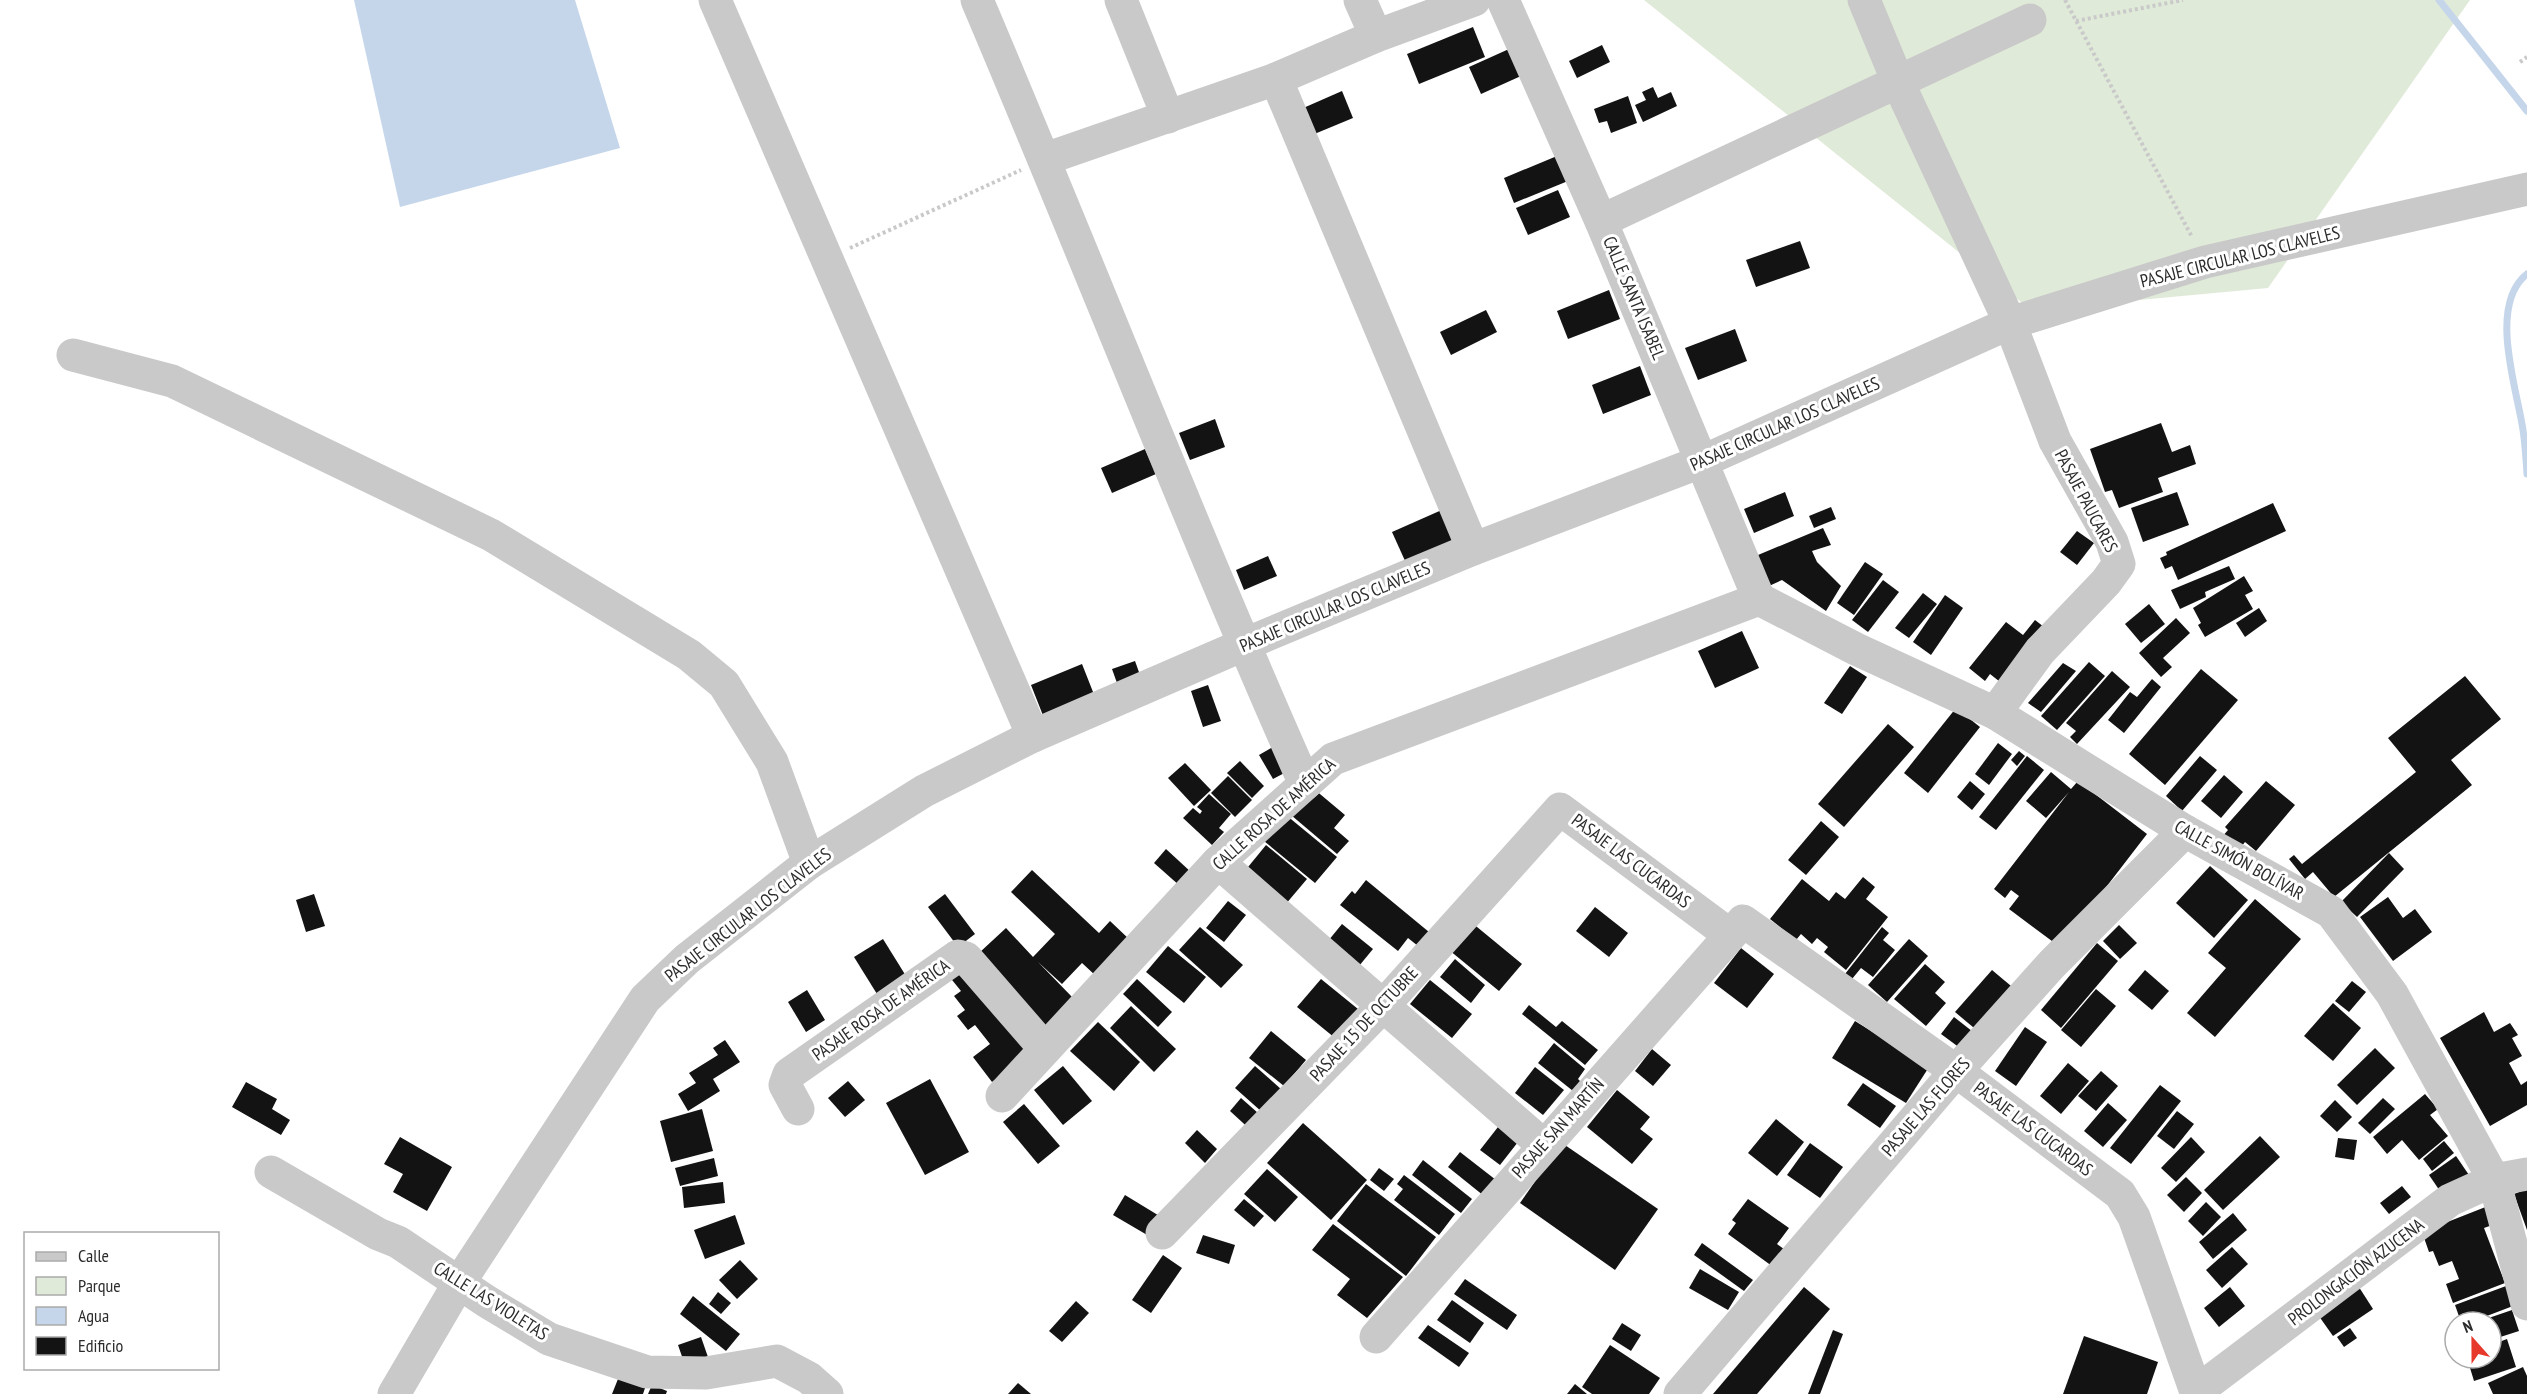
<svg xmlns="http://www.w3.org/2000/svg" width="2527" height="1394" font-family="'PT Sans Narrow',sans-serif">
<style>
.green{fill:#e0ead9}
.water{fill:#c5d6eb}
.lines{fill:none;stroke-linecap:round;stroke-linejoin:round}
.stream{stroke:#c5d6eb;stroke-width:7}
.building{fill:#131313}
.path{stroke:#c9c9c9;stroke-width:4;stroke-dasharray:3 3;stroke-linecap:butt}
.minor{stroke:#c9c9c9;stroke-width:33}
.labels{text-anchor:middle;stroke-width:6;stroke-linejoin:round;paint-order:stroke}
.street-label{font-size:18px;fill:#2c2c2c;stroke:#fff}
</style>
<rect width="100%" height="100%" fill="#fff"/>
<path class="green" d="M1644,0H2470L2268,288L2031,310Z"/>
<path class="water" d="M354,0H575L620,148L400,207Z"/>
<g class="lines">
<g class="stream">
<path d="M2439,0L2527,111"/>
<path d="M2527,274C2489,304 2515,383 2522,424C2525,440 2526,457 2527,474"/>
</g>
</g>
<g class="building">
<path d="M1473,27L1485,57L1419,84L1407,54Z"/>
<path d="M1602,45L1610,62L1577,78L1569,61Z"/>
<path d="M1509,49L1521,76L1481,94L1469,67Z"/>
<path d="M1653,87L1658,98L1671,92L1677,106L1643,122L1635,105L1646,100L1642,92Z"/>
<path d="M1342,91L1353,118L1312,135L1301,109Z"/>
<path d="M1628,96L1637,123L1611,133L1607,121L1599,123L1594,109Z"/>
<path d="M1557,156L1568,181L1514,203L1504,178Z"/>
<path d="M1558,190L1570,217L1528,235L1516,208Z"/>
<path d="M1800,241L1810,268L1756,287L1746,260Z"/>
<path d="M1609,290L1620,319L1568,339L1557,311Z"/>
<path d="M1486,310L1497,332L1451,355L1440,332Z"/>
<path d="M1735,329L1747,361L1698,380L1685,348Z"/>
<path d="M1640,366L1651,395L1603,414L1592,385Z"/>
<path d="M1215,419L1225,447L1190,460L1179,433Z"/>
<path d="M2161,423L2172,452L2190,445L2196,464L2158,478L2163,492L2119,508L2112,490L2105,492L2090,449Z"/>
<path d="M1145,449L1156,474L1112,493L1101,468Z"/>
<path d="M1785,492L1794,516L1754,533L1744,509Z"/>
<path d="M2177,492L2189,525L2143,542L2131,508Z"/>
<path d="M2273,503L2286,531L2178,580L2172,566L2165,569L2160,558L2167,555L2166,552Z"/>
<path d="M1831,507L1836,519L1814,528L1809,516Z"/>
<path d="M1444,509L1458,541L1406,563L1392,532Z"/>
<path d="M1823,528L1831,545L1812,551L1817,562L1841,586L1826,611L1782,580L1769,586L1758,555Z"/>
<path d="M2077,531L2094,543L2077,565L2060,552Z"/>
<path d="M1268,556L1277,576L1244,590L1236,570Z"/>
<path d="M1865,562L1883,574L1854,615L1837,603Z"/>
<path d="M2229,566L2235,579L2205,592L2206,597L2180,609L2171,590Z"/>
<path d="M2244,576L2253,591L2245,595L2253,609L2205,637L2198,625L2201,623L2193,608Z"/>
<path d="M1883,580L1899,592L1868,632L1852,620Z"/>
<path d="M1923,593L1937,604L1909,638L1895,628Z"/>
<path d="M1945,595L1963,608L1931,655L1913,642Z"/>
<path d="M2149,604L2165,624L2141,643L2125,624Z"/>
<path d="M2259,608L2267,621L2245,637L2236,623Z"/>
<path d="M2176,618L2190,633L2163,658L2172,667L2161,677L2139,653Z"/>
<path d="M2035,620L2053,634L2009,689L1990,674L1985,681L1969,668L2006,622L2023,635Z"/>
<path d="M1742,631L1759,668L1715,688L1698,651Z"/>
<path d="M1135,661L1140,675L1117,683L1112,669Z"/>
<path d="M2089,662L2105,676L2057,730L2041,716Z"/>
<path d="M2063,663L2076,671L2041,712L2028,703Z"/>
<path d="M1082,664L1095,697L1044,718L1031,685Z"/>
<path d="M1850,666L1867,677L1842,714L1824,703Z"/>
<path d="M2201,669L2238,700L2165,785L2129,754Z"/>
<path d="M2112,671L2130,687L2077,744L2070,737L2076,731L2066,723Z"/>
<path d="M2465,676L2501,719L2451,760L2472,785L2334,897L2313,872L2305,879L2289,859L2294,855L2302,864L2416,772L2388,738Z"/>
<path d="M2152,679L2161,687L2124,733L2108,720L2130,692L2137,697Z"/>
<path d="M1208,685L1221,721L1203,727L1191,691Z"/>
<path d="M1956,708L1980,727L1928,793L1904,773Z"/>
<path d="M1888,724L1914,747L1844,827L1818,804Z"/>
<path d="M1998,743L2012,754L1989,785L1975,774Z"/>
<path d="M1278,744L1292,769L1273,779L1259,755Z"/>
<path d="M2019,751L2025,756L2017,766L2011,760Z"/>
<path d="M2027,756L2044,770L1996,830L1979,817Z"/>
<path d="M2200,756L2217,770L2182,811L2166,796Z"/>
<path d="M1240,761L1264,786L1252,798L1227,773Z"/>
<path d="M1185,763L1211,790L1194,806L1168,778Z"/>
<path d="M2051,772L2071,789L2078,781L2147,834L2060,947L2009,909L2019,896L2011,890L2005,898L1994,889L2069,792L2046,818L2026,801Z"/>
<path d="M2224,775L2243,792L2221,818L2201,801Z"/>
<path d="M1228,776L1252,800L1235,817L1211,793Z"/>
<path d="M1970,781L1985,794L1972,810L1957,797Z"/>
<path d="M2266,781L2295,805L2256,851L2245,842L2238,851L2222,837L2228,830L2225,827Z"/>
<path d="M1314,789L1345,815L1334,828L1349,841L1337,854L1291,815Z"/>
<path d="M1209,794L1231,814L1219,828L1224,832L1212,845L1183,818L1193,808L1200,814L1202,811L1197,807Z"/>
<path d="M1286,815L1337,857L1315,883L1264,841Z"/>
<path d="M1821,821L1839,837L1806,875L1788,860Z"/>
<path d="M1266,845L1307,879L1285,905L1244,872Z"/>
<path d="M1166,849L1192,873L1180,886L1154,863Z"/>
<path d="M2389,853L2404,869L2357,917L2341,902Z"/>
<path d="M2210,866L2248,900L2214,938L2176,903Z"/>
<path d="M1032,870L1099,933L1110,921L1130,940L1096,976L1082,963L1062,984L1038,962L1074,999L1039,1031L979,953L1006,928L1033,957L1055,934L1011,892Z"/>
<path d="M1863,877L1875,887L1866,899L1888,917L1846,970L1824,952L1828,947L1817,938L1812,944L1801,934L1796,940L1770,919L1802,879L1829,901L1836,892L1845,899Z"/>
<path d="M1366,880L1429,932L1418,946L1408,938L1398,951L1340,905L1352,891L1355,894Z"/>
<path d="M314,894L325,926L306,932L296,900Z"/>
<path d="M945,894L975,934L958,947L928,907Z"/>
<path d="M2388,897L2403,918L2415,909L2432,932L2393,961L2360,917Z"/>
<path d="M2255,899L2301,939L2215,1037L2187,1013L2226,968L2208,953Z"/>
<path d="M1228,901L1246,915L1224,942L1206,928Z"/>
<path d="M1595,907L1628,933L1609,957L1576,931Z"/>
<path d="M1471,922L1522,964L1499,991L1449,950Z"/>
<path d="M1342,924L1373,949L1359,966L1328,941Z"/>
<path d="M2119,925L2137,943L2120,959L2103,941Z"/>
<path d="M1200,927L1243,965L1221,988L1179,950Z"/>
<path d="M1882,927L1889,933L1883,940L1895,950L1873,977L1861,968L1852,979L1845,974Z"/>
<path d="M883,939L906,976L877,994L854,957Z"/>
<path d="M1909,939L1928,956L1887,1002L1868,985Z"/>
<path d="M2097,943L2118,961L2061,1028L2041,1010Z"/>
<path d="M1168,946L1206,977L1184,1003L1146,972Z"/>
<path d="M1741,948L1774,974L1747,1008L1714,983Z"/>
<path d="M1455,959L1485,985L1471,1003L1440,977Z"/>
<path d="M964,963L1033,1050L992,1082L973,1057L990,1044L975,1025L968,1030L957,1016L965,1010L954,996L961,991L948,975Z"/>
<path d="M1925,964L1945,982L1935,993L1946,1003L1926,1026L1894,999Z"/>
<path d="M1992,970L2017,991L1980,1033L1955,1012Z"/>
<path d="M2145,970L2169,991L2152,1010L2128,990Z"/>
<path d="M1137,979L1172,1012L1158,1027L1123,994Z"/>
<path d="M1321,979L1358,1009L1335,1038L1297,1007Z"/>
<path d="M1430,980L1472,1014L1452,1038L1410,1004Z"/>
<path d="M2352,981L2366,992L2349,1012L2335,1001Z"/>
<path d="M2096,989L2116,1006L2081,1047L2061,1030Z"/>
<path d="M807,990L825,1020L806,1032L788,1002Z"/>
<path d="M2333,1003L2361,1028L2333,1061L2304,1036Z"/>
<path d="M1529,1005L1556,1027L1562,1021L1598,1050L1585,1065L1522,1014Z"/>
<path d="M1131,1006L1176,1049L1154,1072L1110,1028Z"/>
<path d="M2484,1012L2494,1032L2510,1023L2518,1035L2512,1038L2522,1056L2509,1063L2521,1085L2527,1081V1105L2490,1126L2440,1038Z"/>
<path d="M1954,1017L1977,1035L1964,1051L1941,1034Z"/>
<path d="M1855,1021L1929,1067L1906,1103L1832,1058Z"/>
<path d="M1098,1022L1140,1062L1114,1091L1070,1051Z"/>
<path d="M2025,1027L2047,1042L2016,1086L1995,1071Z"/>
<path d="M1271,1031L1306,1060L1284,1086L1249,1058Z"/>
<path d="M725,1040L740,1062L713,1079L720,1091L688,1111L678,1094L696,1083L689,1073L718,1055L713,1048Z"/>
<path d="M1554,1043L1585,1069L1578,1079L1581,1082L1573,1091L1538,1063Z"/>
<path d="M2375,1048L2395,1068L2357,1105L2337,1085Z"/>
<path d="M1652,1049L1671,1065L1653,1086L1635,1071Z"/>
<path d="M2068,1063L2089,1081L2061,1114L2040,1096Z"/>
<path d="M1063,1066L1092,1101L1063,1125L1034,1090Z"/>
<path d="M1255,1066L1282,1090L1262,1112L1235,1088Z"/>
<path d="M1535,1067L1564,1090L1543,1115L1515,1093Z"/>
<path d="M2101,1071L2118,1086L2096,1111L2078,1096Z"/>
<path d="M930,1079L969,1152L925,1175L886,1103Z"/>
<path d="M848,1081L865,1100L845,1117L828,1098Z"/>
<path d="M246,1082L277,1099L272,1109L290,1120L281,1135L232,1107Z"/>
<path d="M1863,1083L1896,1106L1880,1128L1847,1105Z"/>
<path d="M2160,1085L2181,1101L2131,1164L2110,1148Z"/>
<path d="M1617,1090L1650,1117L1640,1129L1653,1139L1632,1164L1587,1127Z"/>
<path d="M2425,1094L2438,1109L2430,1115L2448,1136L2419,1160L2402,1140L2387,1154L2373,1137Z"/>
<path d="M1241,1098L1267,1121L1255,1134L1230,1111Z"/>
<path d="M2383,1098L2395,1109L2370,1134L2358,1123Z"/>
<path d="M2335,1100L2352,1117L2337,1132L2320,1116Z"/>
<path d="M2108,1103L2127,1120L2103,1147L2084,1131Z"/>
<path d="M1024,1104L1060,1146L1038,1164L1003,1122Z"/>
<path d="M702,1109L713,1151L671,1162L660,1121Z"/>
<path d="M2177,1111L2194,1124L2174,1149L2157,1136Z"/>
<path d="M1776,1119L1804,1142L1777,1176L1748,1153Z"/>
<path d="M1303,1123L1367,1180L1331,1220L1267,1163Z"/>
<path d="M1498,1127L1518,1142L1500,1165L1480,1150Z"/>
<path d="M1197,1130L1217,1149L1205,1163L1185,1143Z"/>
<path d="M2260,1136L2280,1157L2223,1210L2204,1190Z"/>
<path d="M400,1137L452,1167L427,1211L393,1192L403,1174L384,1164Z"/>
<path d="M2191,1137L2205,1152L2176,1182L2161,1168Z"/>
<path d="M2338,1138L2357,1140L2354,1160L2335,1157Z"/>
<path d="M2444,1141L2454,1153L2432,1171L2423,1159Z"/>
<path d="M1562,1143L1658,1209L1615,1270L1520,1203Z"/>
<path d="M1810,1143L1843,1167L1820,1198L1787,1175Z"/>
<path d="M1460,1152L1496,1180L1484,1196L1448,1167Z"/>
<path d="M2456,1156L2469,1175L2442,1194L2429,1175Z"/>
<path d="M714,1158L718,1176L680,1186L675,1168Z"/>
<path d="M1423,1160L1472,1199L1461,1213L1412,1175Z"/>
<path d="M1379,1168L1394,1179L1384,1191L1370,1180Z"/>
<path d="M1267,1169L1298,1197L1275,1222L1244,1194Z"/>
<path d="M1404,1175L1455,1214L1439,1235L1394,1200L1403,1189L1397,1184Z"/>
<path d="M2186,1177L2202,1193L2184,1212L2167,1195Z"/>
<path d="M723,1182L725,1203L684,1208L682,1187Z"/>
<path d="M1366,1184L1436,1237L1406,1276L1337,1221Z"/>
<path d="M2402,1186L2411,1197L2389,1214L2380,1203Z"/>
<path d="M2527,1189V1230L2514,1194Z"/>
<path d="M1125,1195L1166,1220L1154,1239L1113,1215Z"/>
<path d="M1244,1199L1264,1216L1254,1227L1234,1210Z"/>
<path d="M1748,1199L1789,1228L1777,1244L1788,1252L1776,1269L1728,1234L1736,1223L1732,1220Z"/>
<path d="M2206,1202L2221,1217L2203,1236L2188,1221Z"/>
<path d="M2488,1206L2495,1224L2484,1228L2505,1283L2453,1303L2446,1284L2459,1279L2452,1261L2439,1266L2433,1251L2429,1252L2422,1232Z"/>
<path d="M2233,1213L2247,1230L2213,1259L2199,1242Z"/>
<path d="M735,1215L745,1244L705,1259L694,1230Z"/>
<path d="M1333,1224L1403,1277L1367,1318L1337,1295L1350,1279L1312,1250Z"/>
<path d="M1203,1235L1235,1245L1229,1264L1196,1253Z"/>
<path d="M1702,1243L1753,1280L1744,1291L1694,1255Z"/>
<path d="M2232,1247L2248,1264L2222,1288L2206,1270Z"/>
<path d="M1163,1255L1182,1268L1151,1313L1132,1300Z"/>
<path d="M740,1260L758,1279L737,1299L719,1280Z"/>
<path d="M1700,1269L1739,1292L1728,1310L1689,1288Z"/>
<path d="M1465,1279L1517,1315L1507,1330L1454,1294Z"/>
<path d="M2357,1284L2373,1309L2333,1336L2316,1312Z"/>
<path d="M2506,1286L2513,1306L2471,1322H2461L2455,1305Z"/>
<path d="M1804,1287L1830,1309L1757,1394H1713Z"/>
<path d="M2230,1287L2245,1306L2219,1327L2204,1308Z"/>
<path d="M718,1292L731,1303L721,1314L709,1304Z"/>
<path d="M693,1296L740,1334L726,1351L680,1314Z"/>
<path d="M1452,1300L1484,1323L1470,1343L1437,1320Z"/>
<path d="M1076,1301L1089,1313L1062,1342L1049,1331Z"/>
<path d="M2512,1310L2519,1331L2491,1340V1322H2477Z"/>
<path d="M1622,1323L1641,1335L1631,1351L1612,1339Z"/>
<path d="M1428,1325L1469,1353L1459,1367L1418,1338Z"/>
<path d="M2350,1328L2357,1338L2344,1347L2337,1337Z"/>
<path d="M1833,1330L1843,1334L1820,1394H1808Z"/>
<path d="M2084,1336L2158,1362L2147,1394H2063Z"/>
<path d="M701,1337L709,1360L686,1368L678,1345Z"/>
<path d="M2507,1339L2516,1367L2474,1381L2467,1358H2491V1345Z"/>
<path d="M1610,1345L1660,1378L1649,1394H1592L1582,1387Z"/>
<path d="M2523,1367L2527,1376V1394H2493L2488,1383Z"/>
<path d="M620,1374L646,1385L643,1394H612Z"/>
<path d="M1018,1383L1031,1394H1008Z"/>
<path d="M1575,1384L1587,1394H1567Z"/>
<path d="M652,1385L667,1391L666,1394H648Z"/>
</g>
<g class="lines">
<g class="path">
<path d="M2065,0L2192,237"/>
<path d="M2076,21L2183,0"/>
<path d="M2520,62L2527,57"/>
<path d="M850,248L1021,170"/>
</g>
<g class="minor">
<path d="M715,0L1033,736"/>
<path d="M977,0C1088,261 1190,525 1305,784"/>
<path d="M1121,0L1168,117"/>
<path d="M1360,0L1376,36"/>
<path d="M1503,0L1601,221L1759,599"/>
<path d="M1864,0L1898,82L2010,323L2055,441L2112,542L2119,564L2106,582L2040,651L1995,713"/>
<path d="M1276,79L1473,549"/>
<path d="M1045,159L1276,79L1376,36L1474,0"/>
<path d="M1601,221L2030,20"/>
<path d="M73,355L172,381L491,535L689,655L724,684L772,762L809,863"/>
<path d="M1759,599L1856,649L1995,713L2185,831L2331,912L2392,994L2494,1180L2527,1304"/>
<path d="M1218,862L1543,1145"/>
<path d="M1002,1096L1218,862L1333,759L1759,599"/>
<path d="M798,1109L785,1085L789,1074L958,956L966,958L1045,1049"/>
<path d="M271,1172L378,1234L398,1242L486,1301L549,1339L647,1372L706,1373L777,1361L809,1378L827,1394"/>
<path d="M1162,1233L1383,1006L1560,809L1730,935"/>
<path d="M1376,1337L1743,921L1956,1071L2120,1194L2134,1217L2196,1392L2450,1200L2494,1180L2527,1174"/>
<path d="M394,1394L459,1283L645,999L687,959L809,863L924,791L1033,736L1243,645L1473,549L1703,461L2010,323L2205,262L2527,189"/>
<path d="M1680,1394L1956,1071L2052,964L2185,831"/>
</g>
</g>
<g class="labels">
<g class="street-label">
<text transform="translate(2240 257) rotate(-14)" y="6">PASAJE CIRCULAR LOS CLAVELES</text>
<text transform="translate(1634 298) rotate(67)" y="6">CALLE SANTA ISABEL</text>
<text transform="translate(1785 424) rotate(-24)" y="6">PASAJE CIRCULAR LOS CLAVELES</text>
<text transform="translate(2086 501) rotate(62)" y="6">PASAJE PAUCARES</text>
<text transform="translate(1335 607) rotate(-23)" y="6">PASAJE CIRCULAR LOS CLAVELES</text>
<text transform="translate(1274 814) rotate(-42)" y="6">CALLE ROSA DE AMÉRICA</text>
<text transform="translate(2239 860) rotate(29)" y="6">CALLE SIMÓN BOLÍVAR</text>
<text transform="translate(1631 861) rotate(37)" y="6">PASAJE LAS CUCARDAS</text>
<text transform="translate(748 915) rotate(-38)" y="6">PASAJE CIRCULAR LOS CLAVELES</text>
<text transform="translate(881 1010) rotate(-35)" y="6">PASAJE ROSA DE AMÉRICA</text>
<text transform="translate(1364 1024) rotate(-47)" y="6">PASAJE 15 DE OCTUBRE</text>
<text transform="translate(1926 1107) rotate(-49)" y="6">PASAJE LAS FLORES</text>
<text transform="translate(1558 1128) rotate(-48)" y="6">PASAJE SAN MARTÍN</text>
<text transform="translate(2033 1129) rotate(37)" y="6">PASAJE LAS CUCARDAS</text>
<text transform="translate(2356 1272) rotate(-37)" y="6">PROLONGACIÓN AZUCENA</text>
<text transform="translate(491 1301) rotate(32)" y="6">CALLE LAS VIOLETAS</text>
</g>
</g>
<rect x="24" y="1232" width="195" height="138" fill="#ffffff" stroke="#ababab" stroke-width="1.5"/>
<rect x="36" y="1252" width="30" height="9" fill="#c9c9c9" stroke="#ababab" stroke-width="1.5"/>
<text x="78" y="1262" font-size="18" fill="#2c2c2c">Calle</text>
<rect x="36" y="1277" width="30" height="18" fill="#e0ead9" stroke="#ababab" stroke-width="1.5"/>
<text x="78" y="1292" font-size="18" fill="#2c2c2c">Parque</text>
<rect x="36" y="1307" width="30" height="18" fill="#c5d6eb" stroke="#ababab" stroke-width="1.5"/>
<text x="78" y="1322" font-size="18" fill="#2c2c2c">Agua</text>
<rect x="36" y="1337" width="30" height="18" fill="#131313" stroke="#ababab" stroke-width="1.5"/>
<text x="78" y="1352" font-size="18" fill="#2c2c2c">Edificio</text>
<g transform="translate(2473 1340) rotate(339)"><circle r="28" fill="#ffffff" stroke="#ababab" stroke-width="1.5"/>
<path d="M0-4.5L10 22L0 15L-10 22Z" fill="#e6382b"/>
<text y="-9" font-size="16" font-weight="bold" text-anchor="middle" fill="#2c2c2c">N</text>
</g>
</svg>
